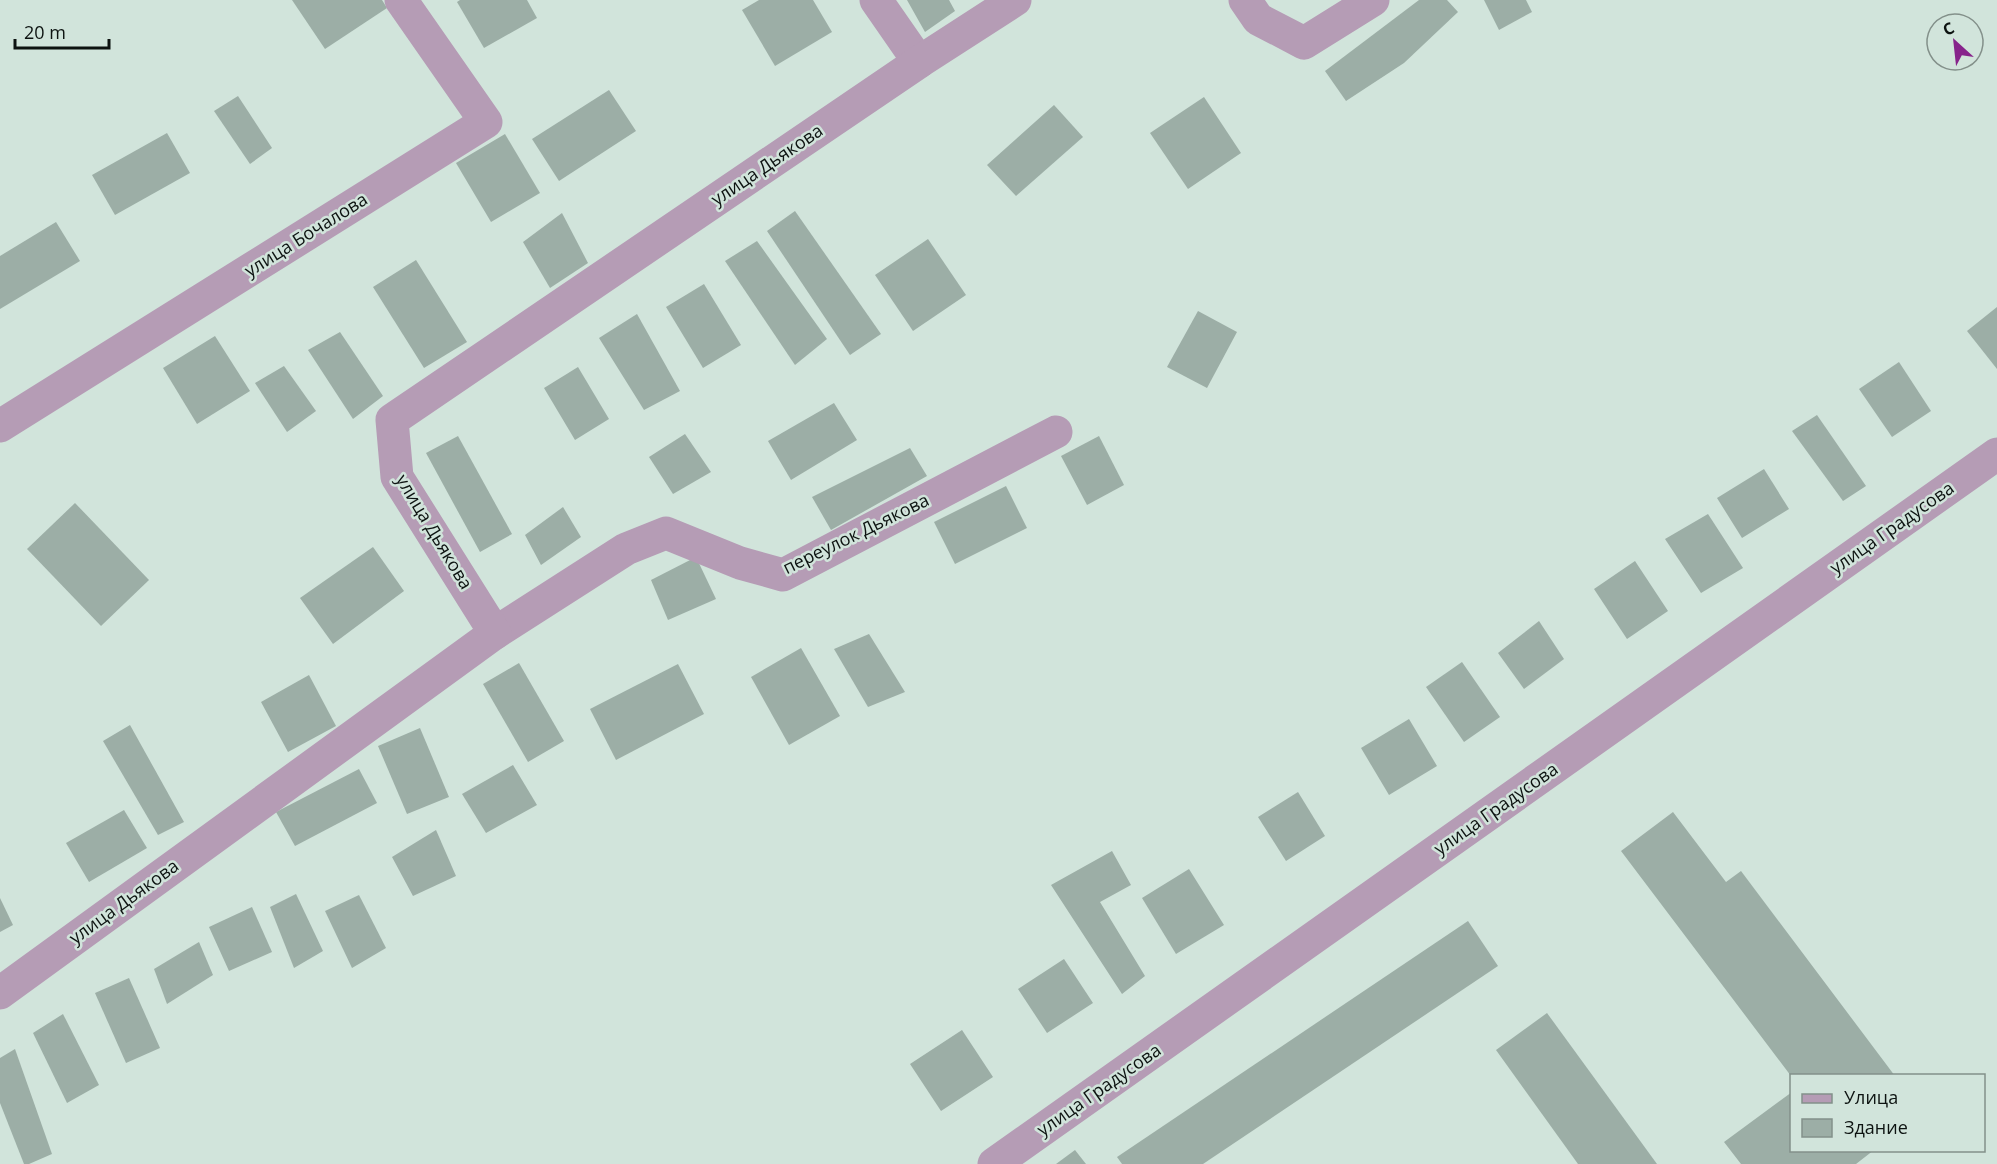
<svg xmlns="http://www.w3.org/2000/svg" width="1997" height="1164" font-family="'Open Sans',sans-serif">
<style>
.building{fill:#9caea6}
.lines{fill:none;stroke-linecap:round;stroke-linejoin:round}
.minor{stroke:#b59cb5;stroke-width:33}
.labels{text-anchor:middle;stroke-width:5;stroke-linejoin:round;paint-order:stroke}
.street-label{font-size:18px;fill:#0d1311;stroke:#d1e4db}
</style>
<rect width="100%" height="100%" fill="#d1e4db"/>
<g class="building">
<path d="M292,0H382L387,8L325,49Z"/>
<path d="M460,0H527L537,18L484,48L457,2Z"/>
<path d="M759,0H813L832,32L775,66L742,10Z"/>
<path d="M907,0H949L955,11L925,32Z"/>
<path d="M1419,0H1447L1458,12L1404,63L1346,101L1325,71Z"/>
<path d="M1484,0H1526L1532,12L1499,30Z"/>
<path d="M609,90L636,131L559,181L532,139Z"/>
<path d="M238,96L272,148L250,164L214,111Z"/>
<path d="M1204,97L1241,153L1188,189L1150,133Z"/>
<path d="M1054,105L1083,137L1016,196L987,165Z"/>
<path d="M167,133L190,173L115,215L92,175Z"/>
<path d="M505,134L540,193L491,222L456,163Z"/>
<path d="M795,211L881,334L850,355L767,231Z"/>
<path d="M562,213L588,263L550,288L523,242Z"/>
<path d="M56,222L80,261L0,309V256Z"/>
<path d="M928,239L966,295L913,331L875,275Z"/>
<path d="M757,241L827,339L795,365L725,261Z"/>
<path d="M416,260L467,342L424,368L373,287Z"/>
<path d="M704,284L741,345L703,368L666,307Z"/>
<path d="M1997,307V369L1967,331Z"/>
<path d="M1198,311L1237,332L1207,388L1167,367Z"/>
<path d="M637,314L680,391L644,410L599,338Z"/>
<path d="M340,332L383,396L353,419L308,350Z"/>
<path d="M215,336L250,391L197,424L163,368Z"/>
<path d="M1899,362L1931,411L1892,437L1859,389Z"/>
<path d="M284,366L316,411L287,432L255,383Z"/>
<path d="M578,367L609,419L575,440L544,388Z"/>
<path d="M834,403L857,440L791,480L768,441Z"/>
<path d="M1817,415L1866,486L1843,501L1792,431Z"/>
<path d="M685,434L711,472L673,494L649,457Z"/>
<path d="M458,436L512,534L480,552L426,453Z"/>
<path d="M1099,436L1124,485L1087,505L1061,456Z"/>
<path d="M910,448L927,476L831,530L812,497Z"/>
<path d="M1764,469L1789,509L1742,538L1717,498Z"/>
<path d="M1006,486L1027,528L955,564L934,522Z"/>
<path d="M75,503L149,580L101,626L27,549Z"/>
<path d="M563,507L581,537L541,565L525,535Z"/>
<path d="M1708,514L1743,568L1701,593L1665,539Z"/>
<path d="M373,547L404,591L333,644L300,598Z"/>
<path d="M696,557L716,599L668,620L651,580Z"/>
<path d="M1635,561L1668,611L1627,639L1594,589Z"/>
<path d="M1539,621L1564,659L1524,689L1498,653Z"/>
<path d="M869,634L905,692L868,707L834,649Z"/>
<path d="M801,648L840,716L789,745L751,677Z"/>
<path d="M1462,662L1500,717L1464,742L1426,687Z"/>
<path d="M519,663L564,741L528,762L483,684Z"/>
<path d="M678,664L704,714L616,760L590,709Z"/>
<path d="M309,675L336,726L288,752L261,702Z"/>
<path d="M1409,719L1437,766L1389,795L1361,748Z"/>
<path d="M130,725L184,822L158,835L103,741Z"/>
<path d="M420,728L449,797L407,814L378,746Z"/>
<path d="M513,765L537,805L486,833L462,794Z"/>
<path d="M359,769L377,803L295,846L276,812Z"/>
<path d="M1298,792L1325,836L1286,861L1258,817Z"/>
<path d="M124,810L147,848L89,882L66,843Z"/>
<path d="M1673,812L1726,882L1741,871L1895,1076H1791L1621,851Z"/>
<path d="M436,830L456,876L413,896L392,857Z"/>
<path d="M1112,851L1131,885L1100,902L1145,976L1122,994L1051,885Z"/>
<path d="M1189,869L1224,925L1176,954L1142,898Z"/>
<path d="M296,894L323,951L294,968L270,907Z"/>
<path d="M359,895L386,948L352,968L325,911Z"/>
<path d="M0,898L13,925L0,932Z"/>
<path d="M252,907L272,952L229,971L209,927Z"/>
<path d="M1468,921L1498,966L1203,1164H1122L1117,1157Z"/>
<path d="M199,942L213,975L167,1004L154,969Z"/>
<path d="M1064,959L1093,1003L1047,1033L1018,989Z"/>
<path d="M129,978L160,1048L126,1063L95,993Z"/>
<path d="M1547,1013L1657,1164H1578L1496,1050Z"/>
<path d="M63,1014L99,1085L67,1103L33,1033Z"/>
<path d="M962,1030L993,1077L941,1111L910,1064Z"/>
<path d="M15,1049L52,1154L29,1164H24L0,1103V1058Z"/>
<path d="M1792,1092V1150H1874L1856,1164H1741L1724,1142Z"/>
<path d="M1075,1150L1086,1164H1056Z"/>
</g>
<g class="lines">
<g class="minor">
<path d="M876,0L919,62"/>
<path d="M1245,0L1258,19L1304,43L1373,0"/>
<path d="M0,426L486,122L401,0"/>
<path d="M495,633L626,549L666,533L740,563L783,575L1056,432"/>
<path d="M0,993L495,633L397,477L392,420L919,62L1015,0"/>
<path d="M994,1164L1997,454"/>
</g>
</g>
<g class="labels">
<g class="street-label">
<text transform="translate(767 165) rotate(-34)" y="6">улица Дьякова</text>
<text transform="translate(306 235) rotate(-32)" y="6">улица Бочалова</text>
<text transform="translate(1892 528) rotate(-35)" y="6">улица Градусова</text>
<text transform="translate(434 532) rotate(59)" y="6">улица Дьякова</text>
<text transform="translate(856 534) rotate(-26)" y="6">переулок Дьякова</text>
<text transform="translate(1496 809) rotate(-35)" y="6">улица Градусова</text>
<text transform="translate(124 902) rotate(-36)" y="6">улица Дьякова</text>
<text transform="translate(1099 1090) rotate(-35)" y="6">улица Градусова</text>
</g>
</g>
<rect x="1790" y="1074" width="195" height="78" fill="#d1e4db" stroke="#83908a" stroke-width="1.5"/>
<rect x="1802" y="1094" width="30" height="9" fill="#b59cb5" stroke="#83908a" stroke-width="1.5"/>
<text x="1844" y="1104" font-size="18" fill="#0d1311">Улица</text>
<rect x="1802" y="1119" width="30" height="18" fill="#9caea6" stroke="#83908a" stroke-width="1.5"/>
<text x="1844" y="1134" font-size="18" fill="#0d1311">Здание</text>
<g transform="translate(1955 42) rotate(333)"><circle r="28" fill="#d1e4db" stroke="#83908a" stroke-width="1.5"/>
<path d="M0-4.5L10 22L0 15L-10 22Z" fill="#87238b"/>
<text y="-9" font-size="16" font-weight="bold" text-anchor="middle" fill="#0d1311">С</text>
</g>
<path d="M15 39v9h94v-9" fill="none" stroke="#0d1311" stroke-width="3"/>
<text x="24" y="39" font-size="18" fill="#0d1311" stroke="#d1e4db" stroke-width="4.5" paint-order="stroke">20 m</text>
</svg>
